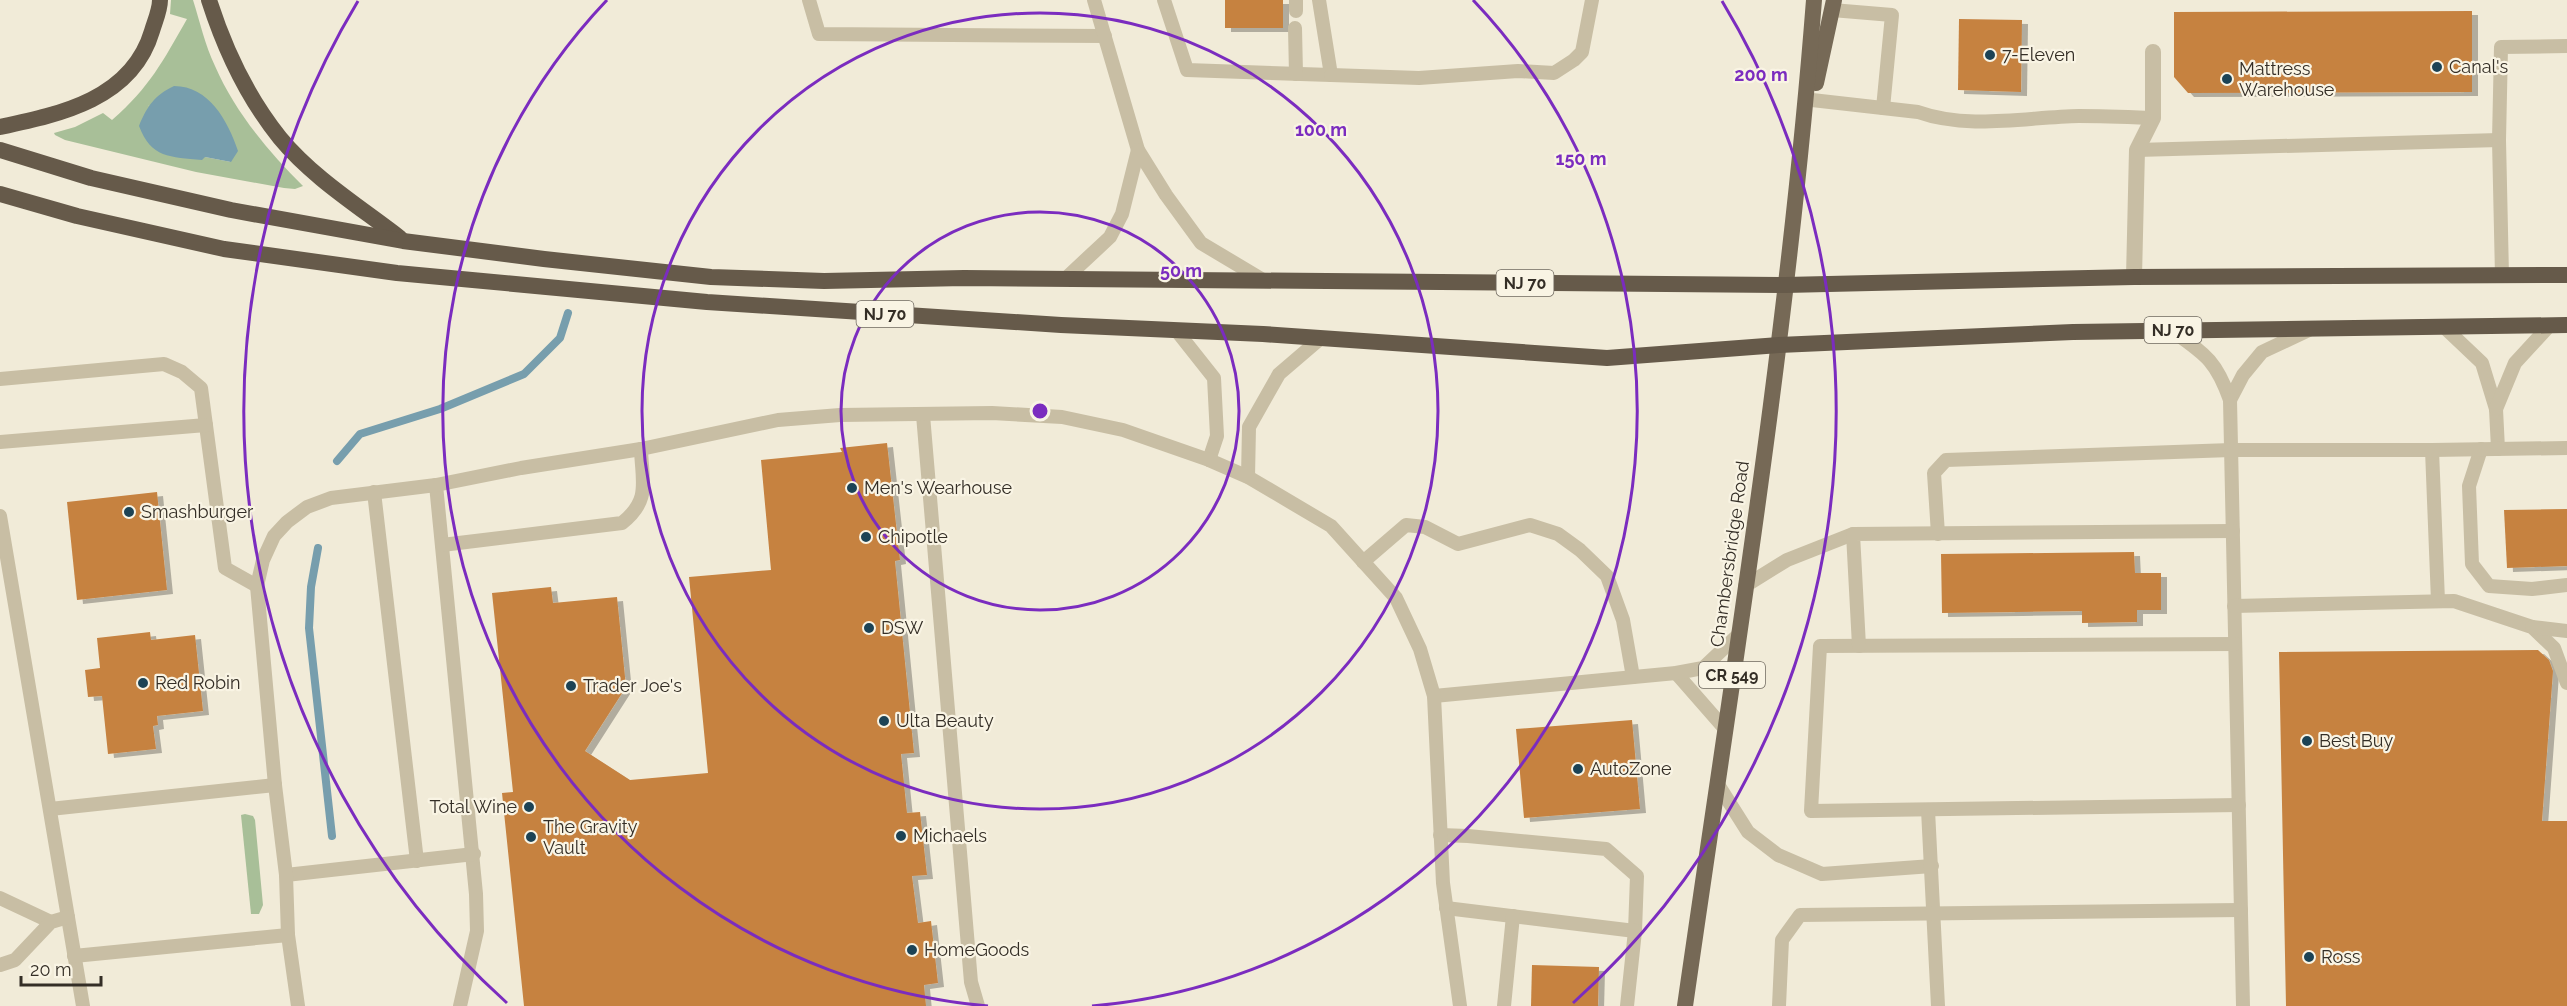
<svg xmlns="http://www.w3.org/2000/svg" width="2567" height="1006" font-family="Raleway,sans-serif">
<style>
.green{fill:#a8bf98;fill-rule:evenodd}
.water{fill:#779ead}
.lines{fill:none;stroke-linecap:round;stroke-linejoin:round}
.stream{stroke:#779ead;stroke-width:8}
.building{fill:#c68241;filter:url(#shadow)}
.service{stroke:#c8bea4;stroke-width:14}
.minor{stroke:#c8bea4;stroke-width:16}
.primary{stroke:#766956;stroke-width:16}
.trunk{stroke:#665a4a;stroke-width:16}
.ring{fill:none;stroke:#7b2cbf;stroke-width:3}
.poi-dot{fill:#1c4355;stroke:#f9f4e4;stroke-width:2}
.labels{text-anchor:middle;stroke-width:4.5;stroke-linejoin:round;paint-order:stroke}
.shield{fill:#f9f4e4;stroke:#6f695f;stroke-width:1.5}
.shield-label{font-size:16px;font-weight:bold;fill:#342e26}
.poi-label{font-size:18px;fill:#342e26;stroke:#f9f4e4;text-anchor:start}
.street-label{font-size:18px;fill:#342e26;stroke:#f9f4e4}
.centre{fill:#7b2cbf;stroke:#f9f4e4;stroke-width:3}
.ring-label{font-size:18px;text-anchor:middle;font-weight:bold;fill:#7b2cbf;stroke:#f9f4e4;stroke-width:4.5;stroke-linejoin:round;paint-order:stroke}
</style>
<defs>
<filter id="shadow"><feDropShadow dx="6" dy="4" stdDeviation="0" flood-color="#0004"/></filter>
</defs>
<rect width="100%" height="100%" fill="#f1ebd8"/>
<g class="green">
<path d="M171,0H193C200,22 205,45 215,66C235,112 268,151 303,186L295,189L284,188L196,172L65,140L55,135L54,133L75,127L103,113L112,120C150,87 163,61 187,19L170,14ZM148,105L231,162L205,157Z"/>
<path d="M245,814L253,816L255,820L263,905L259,914H251L241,815Z"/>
</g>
<path class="water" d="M174,86C209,86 228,121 238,151L231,162L205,157L202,160C170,157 151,158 139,126C147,106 155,95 174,86Z"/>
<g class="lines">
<g class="stream">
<path d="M337,461L360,434L440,409L524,374L560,338L568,313"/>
<path d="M318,548L311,587L309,628L332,836"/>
</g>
</g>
<g class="building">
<rect x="1225" y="0" width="58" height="28"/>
<path d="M2472,11V92L2188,93L2174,77V12Z"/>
<path d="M1959,19L2022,20L2021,92L1958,90Z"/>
<path d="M887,443L900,560L895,561L914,753L901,754L907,813L920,812L927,875L912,876L918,923L931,921L938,983L924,985L926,1006H524L502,793L513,792L492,593L551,587L553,603L617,597L626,687L585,751L630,780L708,773L689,577L771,570L761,460L842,452L840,448Z"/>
<path d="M157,492L167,590L77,600L67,502Z"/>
<path d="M2567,509V566L2507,568L2504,510Z"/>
<path d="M2134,552L2135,573H2161V610H2137V622L2082,623V611L1942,613L1941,554Z"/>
<path d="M150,632L151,640L195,635L203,711L157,716L158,725L153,726L156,749L108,754L102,696L88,697L85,670L100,668L97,638Z"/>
<path d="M2538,650L2549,660L2553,671L2542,821H2567V1006H2286L2279,652Z"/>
<path d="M1632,720L1640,809L1524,818L1516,729Z"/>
<path d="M1532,965L1599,967L1598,1006H1531Z"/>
</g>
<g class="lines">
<g class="service">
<path d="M809,0L819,34L1105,36"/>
<path d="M1094,0L1138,150L1166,195L1201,243L1263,280"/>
<path d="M1164,0L1187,70L1331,75L1319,0"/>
<path d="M1296,0V11"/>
<path d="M1832,10L1892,15L1883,108"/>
<path d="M1295,28L1296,74"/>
<path d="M1331,75L1419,78L1518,71L1554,73L1574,60L1582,52L1592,0"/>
<path d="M1812,100L1918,112C1968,130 2027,117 2079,116C2104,116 2128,117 2153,118"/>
<path d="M2137,150L2499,140"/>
<path d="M2502,276L2499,140L2501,47L2567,46"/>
<path d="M1065,279L1110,237L1122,214L1138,150"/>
<path d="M2444,327L2482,363L2496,409L2498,449"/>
<path d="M1176,330L1214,378L1217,436L1209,460"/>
<path d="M2171,330C2205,354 2216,360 2230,400L2243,375L2262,352L2309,330"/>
<path d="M0,379L164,364L182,372L201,388L225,568L257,586"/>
<path d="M2230,400L2243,1006"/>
<path d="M2496,409L2515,363L2550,325"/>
<path d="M923,415L971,982L978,1006"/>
<path d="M0,442L206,425"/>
<path d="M2481,449L2469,486L2472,564L2489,586L2532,589L2567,585"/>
<path d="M2432,450L2438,601"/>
<path d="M1248,477L1249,427L1279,374L1321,338"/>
<path d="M436,485L476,894L477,931L460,1006"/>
<path d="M374,492L417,861"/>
<path d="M0,516L83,1006"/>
<path d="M1938,534L1934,473L1946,460L2231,450H2432L2567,448"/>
<path d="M442,545L622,523C651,500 642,482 641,449"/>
<path d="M1363,562L1406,525L1425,527L1458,544L1530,525L1558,534L1580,550L1607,576L1623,620L1633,677"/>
<path d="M1745,586L1787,560L1853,534"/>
<path d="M2234,606L2454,601L2532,627L2554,648L2567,683"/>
<path d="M2532,627L2567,631"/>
<path d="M2235,644L1820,646L1811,811L2239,805"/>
<path d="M1859,646L1853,534L2233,531"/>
<path d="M1676,673L1725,729"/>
<path d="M1434,696L1676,673L1703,668L1738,635"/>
<path d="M1717,783L1748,832L1778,855L1822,874L1932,866"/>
<path d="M50,809L275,785"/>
<path d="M1928,810L1938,1006"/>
<path d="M1440,835L1468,836L1606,849L1637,876L1635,931L1627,1006"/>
<path d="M286,875L474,854"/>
<path d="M0,898L51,922"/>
<path d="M1446,908L1635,931"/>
<path d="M74,956L288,935"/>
<path d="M0,965L15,960L51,922L68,917"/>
<path d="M298,1006L288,935L286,875L275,785L257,586L263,560L274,536L287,522L307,507L331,498L436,485L521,468L641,449L778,420L840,415L992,413L1062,417L1123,430L1209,460L1248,477L1331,526L1396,598L1420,649L1434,696L1443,883L1460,1006"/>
<path d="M1504,1006L1513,916"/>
<path d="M1779,1006L1782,940L1800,915L2241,910"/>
</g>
<path class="minor" d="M2134,277L2137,150L2153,118V52"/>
<g class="primary">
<path d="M1816,83L1834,0"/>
<path d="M1685,1006C1733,671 1788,337 1814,0"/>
</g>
<g class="trunk">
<path d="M209,0C225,50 247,97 280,138C313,178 360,207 400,238"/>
<path d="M0,127C61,114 132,99 152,31C155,21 160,10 160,0"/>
<path d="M0,150L91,178L231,210L403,241L544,259L711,277L824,281L964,278L1785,285L2134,277L2567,275"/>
<path d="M0,194L77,216L224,249L397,273L707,302L1061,325L1263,334L1607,358L1779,345L2073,332L2567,325"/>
</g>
</g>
<g class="ring">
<circle cx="1040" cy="411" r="199"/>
<circle cx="1040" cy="411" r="398"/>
<path d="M988 1006A597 597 0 0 1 607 0M1473 0A597 597 0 0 1 1092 1006"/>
<path d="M507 1003A796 796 0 0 1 358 1M1722 1A796 796 0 0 1 1573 1003"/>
</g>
<g class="poi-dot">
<circle cx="1990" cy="55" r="6"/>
<circle cx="2437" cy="67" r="6"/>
<circle cx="2227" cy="79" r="6"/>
<circle cx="852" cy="488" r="6"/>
<circle cx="129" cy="512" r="6"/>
<circle cx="866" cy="537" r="6"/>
<circle cx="869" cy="628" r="6"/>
<circle cx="143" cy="683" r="6"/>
<circle cx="571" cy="686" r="6"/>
<circle cx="884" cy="721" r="6"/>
<circle cx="2307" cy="741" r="6"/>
<circle cx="1578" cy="769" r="6"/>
<circle cx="529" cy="807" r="6"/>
<circle cx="901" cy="836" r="6"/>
<circle cx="531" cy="837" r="6"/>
<circle cx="912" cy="950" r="6"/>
<circle cx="2309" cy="957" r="6"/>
</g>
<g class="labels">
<g class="shield">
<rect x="1496.5" y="270" width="57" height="26" rx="4.5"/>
<rect x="856.5" y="301" width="57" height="26" rx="4.5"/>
<rect x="2144.5" y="317" width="57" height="26" rx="4.5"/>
<rect x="1699" y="662" width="66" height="26" rx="4.5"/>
</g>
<g class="shield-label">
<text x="1525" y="289">NJ 70</text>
<text x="885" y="320">NJ 70</text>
<text x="2173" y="336">NJ 70</text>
<text x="1732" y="681">CR 549</text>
</g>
<g class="poi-label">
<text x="2002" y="61">7-Eleven</text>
<text x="2449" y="73">Canal's</text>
<text x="2239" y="75">Mattress<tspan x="2239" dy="21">Warehouse</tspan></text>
<text x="864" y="494">Men's Wearhouse</text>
<text x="141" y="518">Smashburger</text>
<text x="878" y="543">Chipotle</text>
<text x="881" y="634">DSW</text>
<text x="155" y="689">Red Robin</text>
<text x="583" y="692">Trader Joe's</text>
<text x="896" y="727">Ulta Beauty</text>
<text x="2319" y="747">Best Buy</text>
<text x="1590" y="775">AutoZone</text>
<text x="517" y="813" text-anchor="end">Total Wine</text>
<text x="543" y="833">The Gravity<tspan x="543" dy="21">Vault</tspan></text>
<text x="913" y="842">Michaels</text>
<text x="924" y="956">HomeGoods</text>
<text x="2321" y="963">Ross</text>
</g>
<g class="street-label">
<text transform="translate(1730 554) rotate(-82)" y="6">Chambersbridge Road</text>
</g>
</g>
<circle cx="1040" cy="411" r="9" class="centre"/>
<g class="ring-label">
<text x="1761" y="81">200 m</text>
<text x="1321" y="136">100 m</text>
<text x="1581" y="165">150 m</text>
<text x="1181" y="277">50 m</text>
</g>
<path d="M21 976v9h80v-9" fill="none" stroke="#342e26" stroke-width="3"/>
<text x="30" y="976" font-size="18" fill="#342e26" stroke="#f9f4e4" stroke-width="4.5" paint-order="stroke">20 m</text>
</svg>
